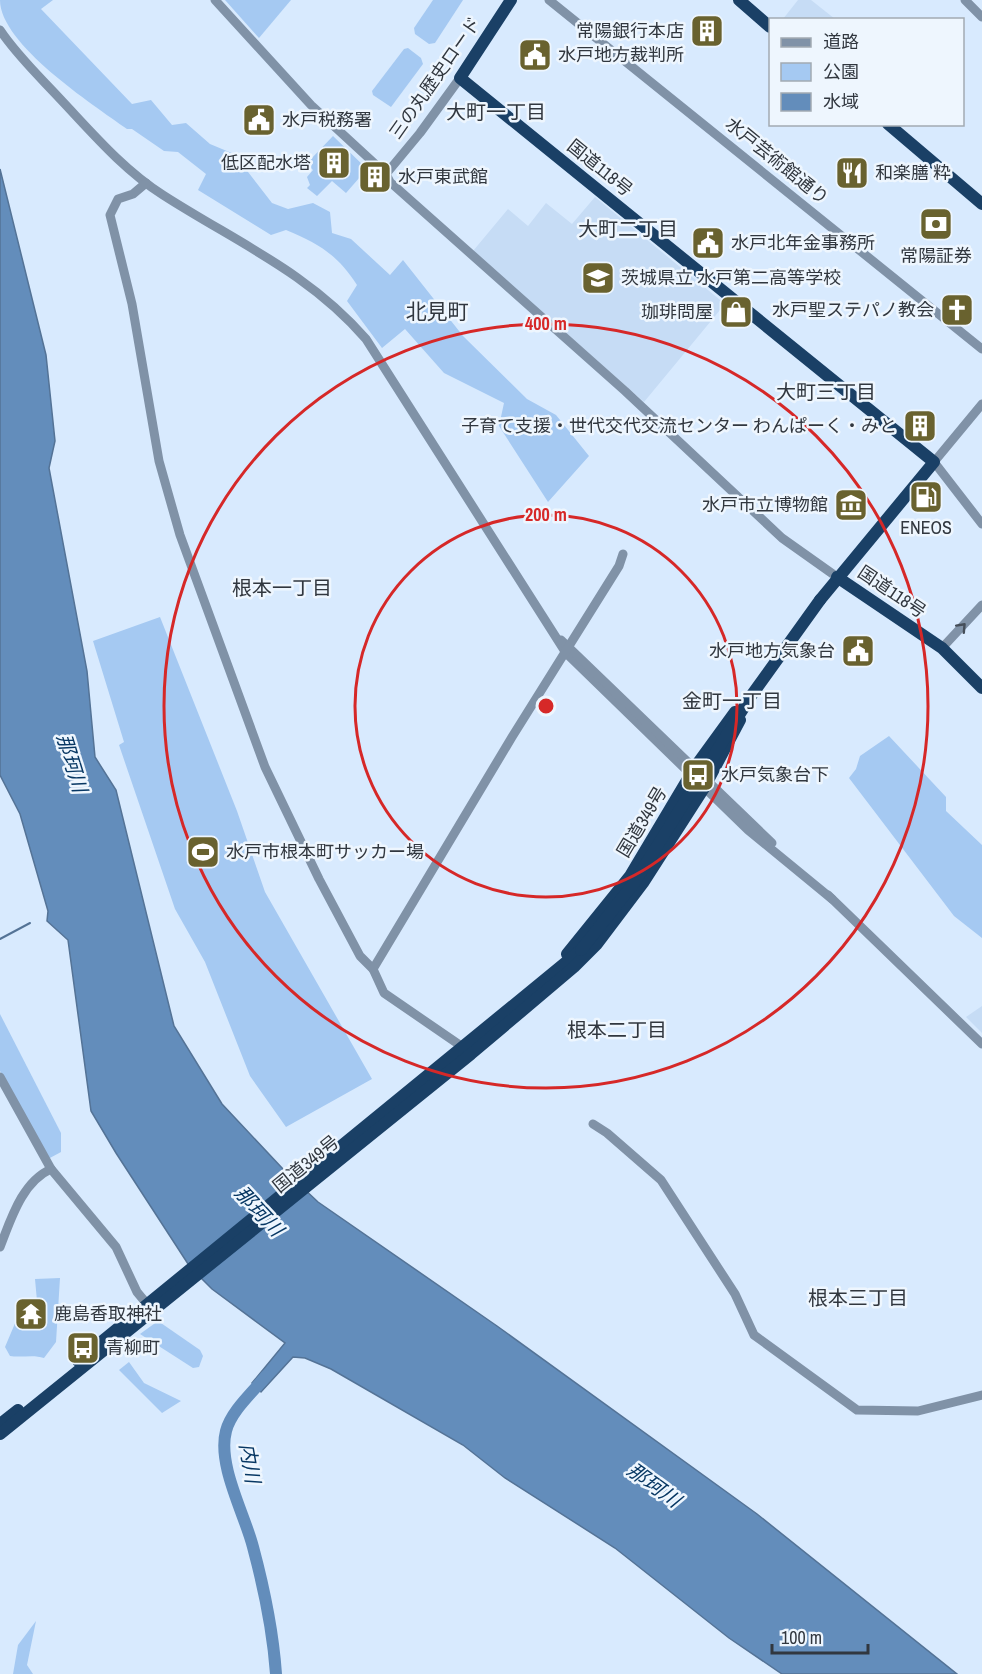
<svg xmlns="http://www.w3.org/2000/svg" width="982" height="1674" font-family="'Archivo Narrow','Noto Sans JP',sans-serif">
<style>
.built{fill:#c6dcf5}
.green{fill:#a5c9f2}
.water{fill:#638dbb;stroke:#547396;stroke-width:1.5}
.lines{fill:none;stroke-linecap:round;stroke-linejoin:round}
.stream{stroke:#547396;stroke-width:2}
.river{stroke:#638dbb;stroke-width:12}
.tertiary{stroke:#8092a7;stroke-width:9}
.trunk{stroke:#1a4066;stroke-width:12}
.trunk-bridge{stroke:#1a4066;stroke-width:12}
.oneway{stroke:#454e59}
.ring{fill:none;stroke:#d62828;stroke-width:3}
.labels{text-anchor:middle;stroke-width:5;stroke-linejoin:round;paint-order:stroke}
.poi-label{font-size:18px;fill:#31373f;stroke:#eef6fe;text-anchor:start}
.street-label{font-size:18px;fill:#31373f;stroke:#eef6fe}
.neighbourhood-label{font-size:20px;fill:#31373f;stroke:#eef6fe}
.water-label{font-size:20px;font-style:italic;fill:#073763;stroke:#eef6fe}
.quarter-label{font-size:21px;fill:#31373f;stroke:#eef6fe}
.centre{fill:#d62828;stroke:#eef6fe;stroke-width:3}
.ring-label{font-size:18px;text-anchor:middle;font-weight:bold;fill:#d62828;stroke:#eef6fe;stroke-width:5;stroke-linejoin:round;paint-order:stroke}
</style>
<rect width="100%" height="100%" fill="#d8eafe"/>
<g class="built">
<path d="M798,0H811L835,19H783Z"/>
<path d="M595,197L725,304L644,402L473,251L508,209L528,226L546,203L572,224Z"/>
<path d="M982,1006V1033L966,1017Z"/>
</g>
<g class="green">
<path d="M0,0H53L41,9L132,104L151,100L172,125L186,123L210,144L234,154L272,203L288,209L313,203L330,212L332,233L351,239L390,275L403,260L463,336L527,399L556,415L589,456L548,502L499,426L504,403L444,373L405,329L382,348L347,301L357,285C337,254 319,244 286,230L271,235L198,190L206,174L178,152L164,151L132,129H127C92,104 0,44 0,0Z"/>
<path d="M225,0H291L259,38Z"/>
<path d="M433,0H463L435,43L429,44L415,34L414,28Z"/>
<path d="M408,48L421,58L423,64L391,107L373,95L372,91L404,49Z"/>
<path d="M333,136L367,169L346,193L332,181L317,196L307,188L310,185L307,177L313,170L310,167L313,163L310,160Z"/>
<path d="M160,617L237,811L265,892L372,1079L286,1127L250,1076L205,962L175,909L119,745L124,742L93,641Z"/>
<path d="M889,736L946,797V811L982,845V938L954,916L849,778L856,769L860,756Z"/>
<path d="M0,1014L61,1133V1152L48,1159L0,1071Z"/>
<path d="M60,1278L56,1342L44,1358C33,1354 22,1358 10,1356L5,1347L16,1321L18,1304L25,1302L27,1320L39,1323L35,1279Z"/>
<path d="M158,1321L200,1350L203,1356L199,1367L193,1368L140,1334Z"/>
<path d="M129,1362L144,1383L181,1401L162,1413L119,1370Z"/>
<path d="M36,1621L27,1665L33,1674H13L18,1645Z"/>
</g>
<path class="water" d="M0,169L46,355L55,441L49,468L87,671L95,757L116,790L174,1026L222,1104L283,1169L318,1202L497,1326L757,1514L957,1674H782L729,1638L615,1548L505,1478L463,1445L331,1369L305,1358L293,1357L261,1392L252,1383L285,1343L212,1289L190,1267L116,1153L91,1111L68,940L47,921L48,911L20,814L0,775Z"/>
<g class="lines">
<path class="stream" d="M0,939L30,923"/>
<path class="river" d="M266,1376C253,1392 231,1411 226,1431C217,1465 245,1515 253,1547C264,1588 273,1631 276,1674"/>
<g class="tertiary">
<path d="M215,0L311,105L386,174L390,182L625,391L782,538L837,577"/>
<path d="M549,0L982,349"/>
<path d="M965,0L982,17"/>
<path d="M0,30C18,57 42,79 63,102C94,135 124,170 163,195C236,242 308,272 366,339L566,653L748,830L832,899"/>
<path d="M386,174L420,133L460,78"/>
<path d="M146,183L133,194L118,199L110,215L132,304L159,461L180,535L265,767L319,879L360,956L373,969"/>
<path d="M982,404L934,462L982,524"/>
<path d="M561,640L772,843"/>
<path d="M942,648L982,605"/>
<path d="M828,895L982,1044"/>
<path d="M467,1050L384,993L373,969L512,737L619,566L623,554"/>
<path d="M0,1077L51,1169"/>
<path d="M593,1124L607,1133L661,1180L735,1294L754,1335L857,1410L918,1411L982,1395"/>
<path d="M0,1247C11,1219 22,1182 51,1169L116,1247L137,1292L147,1304"/>
</g>
<g class="trunk">
<path d="M511,0L460,78L934,462L820,600"/>
<path d="M739,0L770,27"/>
<path d="M888,124L982,204"/>
<path d="M837,577L942,648L982,688"/>
<path d="M567,954L630,876L695,767L735,712"/>
<path d="M78,1361L581,950"/>
<path d="M0,1424L18,1410"/>
<path d="M0,1434L471,1054L574,967L597,944L643,883L704,788L740,720"/>
</g>
<path class="trunk-bridge" d="M581,950L634,883L751,696L820,600"/>
</g>
<defs><path id="oneway-chevron" d="M-2-3.5L2.5 0L-2 3.5" fill="none" stroke-width="1.6" stroke-linecap="round" stroke-linejoin="round" transform="scale(1.5)"/></defs>
<use class="oneway" href="#oneway-chevron" transform="translate(962 627) rotate(-47)"/>
<g class="ring">
<circle cx="546" cy="706" r="191"/>
<circle cx="546" cy="706" r="382"/>
</g>
<defs>
<g id="building-square" transform="scale(1.725)"><rect x="-9" y="-9" width="18" height="18" rx="4" fill="#69622f" stroke="#eef6fe"/><path d="M-4-6H4V6H1V3H-1V6H-4ZM-2.5-4.3h1.7v1.8h-1.7ZM.8-4.3h1.7v1.8H.8ZM-2.5-1h1.7V.8h-1.7ZM.8-1h1.7V.8H.8Z" fill="#fff"/></g>
<g id="civic-square" transform="scale(1.725)"><rect x="-9" y="-9" width="18" height="18" rx="4" fill="#69622f" stroke="#eef6fe"/><path d="M-.6-6.5H3V-4.5H.6V-3L4-1V1h2V6H-6V1h2V-1L-.6-3ZM-1.2 2.5V6h2.4V2.5Z" fill="#fff"/></g>
<g id="restaurant-square" transform="scale(1.725)"><rect x="-9" y="-9" width="18" height="18" rx="4" fill="#69622f" stroke="#eef6fe"/><path d="M-5-6h1v4h1v-4h1v4h1v-4h1v5L-1.5 .5V6h-2V.5L-5-1ZM5-6V6H3V1.5H1.5Q1.5-4 5-6Z" fill="#fff"/></g>
<g id="bank-square" transform="scale(1.725)"><rect x="-9" y="-9" width="18" height="18" rx="4" fill="#69622f" stroke="#eef6fe"/><path d="M-6-4H6V4H-6ZM0-2.3a2.3 2.3 0 1 0 0 4.6a2.3 2.3 0 1 0 0-4.6Z" fill="#fff"/></g>
<g id="school-square" transform="scale(1.725)"><rect x="-9" y="-9" width="18" height="18" rx="4" fill="#69622f" stroke="#eef6fe"/><path d="M0-5L7-2L0 1L-7-2ZM-4 1L0 2.5L4 1V4Q0 6-4 4Z" fill="#fff"/></g>
<g id="church-square" transform="scale(1.725)"><rect x="-9" y="-9" width="18" height="18" rx="4" fill="#69622f" stroke="#eef6fe"/><path d="M-1.2-6h2.4v3.5h3.3v2.4h-3.3V6h-2.4V-.1h-3.3v-2.4h3.3Z" fill="#fff"/></g>
<g id="shop-square" transform="scale(1.725)"><rect x="-9" y="-9" width="18" height="18" rx="4" fill="#69622f" stroke="#eef6fe"/><path d="M-5-2.5h2.3a2.7 3.5 0 0 1 5.4 0H5L5.5 6h-11ZM-1.5-2.5h3a1.5 2.3 0 0 0-3 0Z" fill="#fff"/></g>
<g id="fuel-square" transform="scale(1.725)"><rect x="-9" y="-9" width="18" height="18" rx="4" fill="#69622f" stroke="#eef6fe"/><path d="M-5.5-6h7V0h2V4h1.3V-2.5L3-4.5l.8-.8L6-3V5H2.5V1h-1V6h-7ZM-4.2-4.7v3.2H.2V-4.7Z" fill="#fff"/></g>
<g id="museum-square" transform="scale(1.725)"><rect x="-9" y="-9" width="18" height="18" rx="4" fill="#69622f" stroke="#eef6fe"/><path d="M0-6L6-3V-2H-6V-3ZM-5-1h2V3h-2ZM-1-1h2V3h-2ZM3-1h2V3H3ZM-6 4H6V6H-6Z" fill="#fff"/></g>
<g id="bus-square" transform="scale(1.725)"><rect x="-9" y="-9" width="18" height="18" rx="4" fill="#69622f" stroke="#eef6fe"/><path d="M-5-6H5V4H4V6H2V4H-2V6H-4V4H-5ZM-3.5-4V0h7V-4ZM-3.5 1.2v1.5H-2V1.2ZM2 1.2v1.5H3.5V1.2Z" fill="#fff"/></g>
<g id="stadium-square" transform="scale(1.725)"><rect x="-9" y="-9" width="18" height="18" rx="4" fill="#69622f" stroke="#eef6fe"/><path d="M0-5a6.5 5 0 1 0 0 10a6.5 5 0 1 0 0-10ZM-3.5-1.8h7v3.6h-7Z" fill="#fff"/></g>
<g id="temple-square" transform="scale(1.725)"><rect x="-9" y="-9" width="18" height="18" rx="4" fill="#69622f" stroke="#eef6fe"/><path d="M0-6L5-2H3V0L6.5 2.5H4V6H1.5V3h-3V6H-4V2.5H-6.5L-3 0V-2H-5Z" fill="#fff"/></g>
</defs>
<g fill-rule="evenodd">
<use href="#building-square" x="707" y="31"/>
<use href="#civic-square" x="535" y="55"/>
<use href="#civic-square" x="259" y="120"/>
<use href="#building-square" x="334" y="163"/>
<use href="#restaurant-square" x="852" y="173"/>
<use href="#building-square" x="375" y="177"/>
<use href="#bank-square" x="936" y="224"/>
<use href="#civic-square" x="708" y="243"/>
<use href="#school-square" x="598" y="278"/>
<use href="#church-square" x="957" y="310"/>
<use href="#shop-square" x="736" y="312"/>
<use href="#building-square" x="920" y="426"/>
<use href="#fuel-square" x="926" y="497"/>
<use href="#museum-square" x="851" y="505"/>
<use href="#civic-square" x="858" y="651"/>
<use href="#bus-square" x="698" y="775"/>
<use href="#stadium-square" x="203" y="852"/>
<use href="#temple-square" x="31" y="1314"/>
<use href="#bus-square" x="83" y="1348"/>
</g>
<g class="labels">
<g class="poi-label">
<text x="684" y="37" text-anchor="end">常陽銀行本店</text>
<text x="558" y="61">水戸地方裁判所</text>
<text x="282" y="126">水戸税務署</text>
<text x="311" y="169" text-anchor="end">低区配水塔</text>
<text x="875" y="179">和楽膳 粋</text>
<text x="398" y="183">水戸東武館</text>
<text x="731" y="249">水戸北年金事務所</text>
<text x="936" y="262" text-anchor="middle">常陽証券</text>
<text x="621" y="284">茨城県立 水戸第二高等学校</text>
<text x="934" y="316" text-anchor="end">水戸聖ステパノ教会</text>
<text x="713" y="318" text-anchor="end">珈琲問屋</text>
<text x="897" y="432" text-anchor="end">子育て支援・世代交代交流センター わんぱーく・みと</text>
<text x="828" y="511" text-anchor="end">水戸市立博物館</text>
<text x="926" y="534" text-anchor="middle">ENEOS</text>
<text x="835" y="657" text-anchor="end">水戸地方気象台</text>
<text x="721" y="781">水戸気象台下</text>
<text x="226" y="858">水戸市根本町サッカー場</text>
<text x="54" y="1320">鹿島香取神社</text>
<text x="106" y="1354">青柳町</text>
</g>
<g class="street-label">
<text transform="translate(435 78) rotate(-55)" y="6">三の丸歴史ロード</text>
<text transform="translate(777 161) rotate(39)" y="6">水戸芸術館通り</text>
<text transform="translate(600 168) rotate(39)" y="6">国道118号</text>
<text transform="translate(892 592) rotate(34)" y="6">国道118号</text>
<text transform="translate(642 822) rotate(-59)" y="6">国道349号</text>
<text transform="translate(306 1164) rotate(-39)" y="6">国道349号</text>
</g>
<g class="neighbourhood-label">
<text x="496" y="119">大町一丁目</text>
<text x="628" y="236">大町二丁目</text>
<text x="826" y="399">大町三丁目</text>
<text x="282" y="595">根本一丁目</text>
<text x="732" y="708">金町一丁目</text>
<text x="617" y="1037">根本二丁目</text>
<text x="858" y="1305">根本三丁目</text>
</g>
<g class="water-label">
<text transform="translate(72 763) rotate(73)" y="7">那珂川</text>
<text transform="translate(259 1211) rotate(47)" y="7">那珂川</text>
<text transform="translate(250 1463) rotate(80)" y="7">内川</text>
<text transform="translate(654 1485) rotate(36)" y="7">那珂川</text>
</g>
<g class="quarter-label">
<text x="437" y="319">北見町</text>
</g>
</g>
<circle cx="546" cy="706" r="9" class="centre"/>
<g class="ring-label">
<text x="546" y="330">400 m</text>
<text x="546" y="521">200 m</text>
</g>
<rect x="769" y="18" width="195" height="108" fill="#eef6fe" stroke="#a2aab2" stroke-width="1.5"/>
<rect x="781" y="38" width="30" height="9" fill="#8092a7" stroke="#a2aab2" stroke-width="1.5"/>
<text x="823" y="48" font-size="18" fill="#31373f">道路</text>
<rect x="781" y="63" width="30" height="18" fill="#a5c9f2" stroke="#a2aab2" stroke-width="1.5"/>
<text x="823" y="78" font-size="18" fill="#31373f">公園</text>
<rect x="781" y="93" width="30" height="18" fill="#638dbb" stroke="#a2aab2" stroke-width="1.5"/>
<text x="823" y="108" font-size="18" fill="#31373f">水域</text>
<path d="M772 1644v9h96v-9" fill="none" stroke="#31373f" stroke-width="3"/>
<text x="781" y="1644" font-size="18" fill="#31373f" stroke="#eef6fe" stroke-width="4.5" paint-order="stroke">100 m</text>
</svg>
